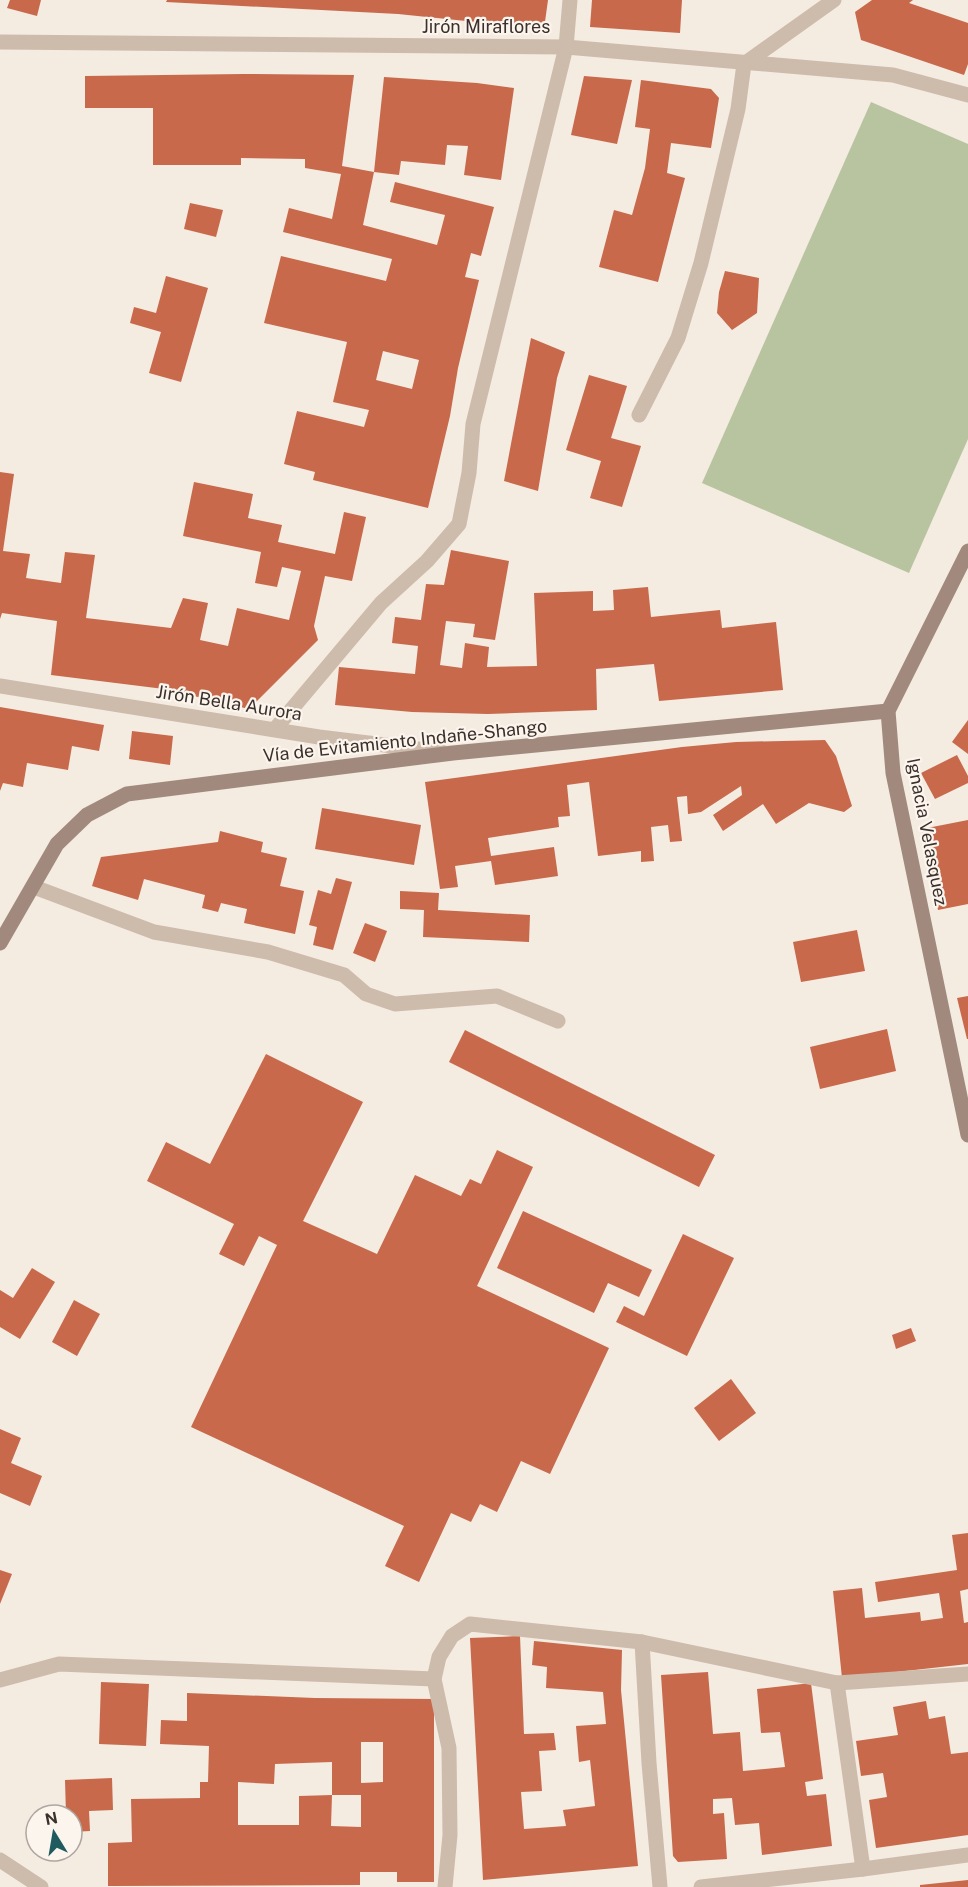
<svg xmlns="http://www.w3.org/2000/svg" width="968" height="1887" font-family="'Public Sans',sans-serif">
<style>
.green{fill:#b8c4a0}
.building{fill:#c8694b;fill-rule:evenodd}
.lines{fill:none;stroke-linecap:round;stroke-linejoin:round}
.street{stroke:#cdbbac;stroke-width:15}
.secondary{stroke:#a18a7d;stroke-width:15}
.labels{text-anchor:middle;stroke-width:4.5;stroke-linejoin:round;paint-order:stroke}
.street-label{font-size:18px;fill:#3b302b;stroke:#fbf5ee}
</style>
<rect width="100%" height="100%" fill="#f4ebe1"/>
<path class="green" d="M871,102L968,144V439L909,573L702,483Z"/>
<g class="building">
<path d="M10,0H41L37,16L7,8Z"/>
<path d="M167,0H548L544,29L398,14L166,2Z"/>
<path d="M592,0H682L680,33L590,27Z"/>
<path d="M872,0H913L909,3L968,23V64L964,75L861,40L855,12Z"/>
<path d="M243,74L354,75L342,166L374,172L363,225L437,245L445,215L390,202L395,182L494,207L481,256L471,253L465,277L479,280L458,368L450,416L428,508L313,480L315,472L284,464L297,411L364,427L369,410L333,402L347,342L264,323L281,256L386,281L392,259L283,232L289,208L332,219L341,174L305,168V159L241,158V165H153V108H85V76ZM383,351L419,360L412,389L376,380Z"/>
<path d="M584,76L632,80L617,144L571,135Z"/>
<path d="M384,77L477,83L514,88L501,180L464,175L468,146L447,145L445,165L401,161L399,175L374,172Z"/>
<path d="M641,80L711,89L719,98L711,148L671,143L667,173L685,178L658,282L599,267L614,210L632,215L645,168L650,129L635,127Z"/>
<path d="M190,203L223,210L216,237L184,229Z"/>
<path d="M725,271L759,278L757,313L732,330L717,313L719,292Z"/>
<path d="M166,276L208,288L181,382L149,373L161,332L130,323L134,307L156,313Z"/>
<path d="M531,338L565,352L557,378L538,491L504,481Z"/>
<path d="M589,375L627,386L611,438L641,446L622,507L590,498L601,461L566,450Z"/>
<path d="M0,472L14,474L3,551L30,554L26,578L61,583L65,552L95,555L86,618L171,628L183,598L208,603L200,640L228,646L237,608L289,620L301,571L282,567L277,587L255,583L261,552L183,536L194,482L253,494L248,518L282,525L278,542L335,554L344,512L366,517L352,581L325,576L314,626L318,640L249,709L164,689L51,675L57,621L2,613L0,619Z"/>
<path d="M451,550L509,561L495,640L473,637L475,624L446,621L440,665L462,668L465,643L489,647L487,667L537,666L534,593L593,591V611L614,610L613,590L648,587L651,617L720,610L722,628L776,622L783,690L659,701L654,664L596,669L597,710L488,714L412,712L335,705L339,667L415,674L418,646L392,643L395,617L421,620L426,584L444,585Z"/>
<path d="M0,707L104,725L99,751L72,746L68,770L27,763L23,787L3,783L0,791Z"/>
<path d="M968,720V754L952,742Z"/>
<path d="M132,731L173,736L170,765L129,759Z"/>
<path d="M825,740L836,756L852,806L844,812L809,803L776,824L763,804L723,831L713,815L742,795L741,786L701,812L688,814L687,796L677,797L682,841L670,842L668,825L651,827L654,861L641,862V851L598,856L589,782L567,785L570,816L558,817L559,827L488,838L491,856L554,847L558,876L495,885L491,861L455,866L458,887L440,889L425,782L682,747L736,742Z"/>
<path d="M957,755L968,776V783L935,799L921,773Z"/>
<path d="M322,808L421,825L414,865L315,849Z"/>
<path d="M968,820V904L938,910L922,829Z"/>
<path d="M220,831L263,842L261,852L287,858L280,886L304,891L295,934L244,923L247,909L221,903L218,912L202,908L205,895L144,879L138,900L92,886L101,857L218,842Z"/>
<path d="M336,878L352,882L333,950L313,945L317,927L309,925L318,890L331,894Z"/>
<path d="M400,891L439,893L438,910L530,915L529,942L423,937L424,910L400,909Z"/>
<path d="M365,923L387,931L375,962L353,953Z"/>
<path d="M857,930L865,971L801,982L793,942Z"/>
<path d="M968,996V1039H967L957,998Z"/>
<path d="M887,1029L896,1071L820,1089L810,1047Z"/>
<path d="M465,1030L715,1155L699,1187L449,1062Z"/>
<path d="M266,1054L363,1102L303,1221L377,1254L415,1175L461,1196L470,1179L481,1184L497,1150L533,1167L477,1286L609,1348L550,1474L521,1461L497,1512L480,1504L471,1522L451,1513L419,1582L385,1566L404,1526L191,1427L277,1245L259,1236L244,1266L219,1254L234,1224L147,1181L166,1142L210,1164Z"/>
<path d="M523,1211L652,1270L639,1297L608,1283L594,1313L497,1268Z"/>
<path d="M683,1234L734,1258L687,1356L616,1322L624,1306L644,1316Z"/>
<path d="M32,1268L55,1282L20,1339L0,1327V1290L13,1298Z"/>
<path d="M74,1300L100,1314L77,1356L52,1342Z"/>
<path d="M911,1328L916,1341L896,1349L892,1335Z"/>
<path d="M731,1379L756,1413L719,1441L694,1408Z"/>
<path d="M0,1429L21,1438L11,1463L42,1476L30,1506L0,1493Z"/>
<path d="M968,1533V1589L960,1591L964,1623L968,1622V1664L842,1678L833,1591L862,1588L865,1618L920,1612L921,1621L943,1618L939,1593L878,1602L875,1582L957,1570L952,1535Z"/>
<path d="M0,1570L12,1574L0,1604Z"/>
<path d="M520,1636L524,1734L554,1733L556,1750L539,1751L542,1791L521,1792L524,1829L566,1826L563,1810L595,1806L590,1760L579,1762L576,1726L606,1724L603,1692L546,1688L547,1667L532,1665L534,1641L622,1650L621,1690L638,1866L483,1880L470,1638Z"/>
<path d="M708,1672L713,1734L740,1732L743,1771L785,1767L780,1732L761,1733L757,1689L811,1683L823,1779L805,1782L807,1796L826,1794L832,1846L762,1855L759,1823L735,1825L732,1798L713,1799V1814L724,1813L727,1859L678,1862L673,1856L661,1675Z"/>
<path d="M101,1682L149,1684L146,1746L99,1744Z"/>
<path d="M187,1693L315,1698L434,1699V1882H397V1872H360V1885L108,1886V1843L132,1842L131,1799L200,1798V1782H208L209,1746L160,1744L161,1720L187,1721ZM361,1742H383V1782L361,1783ZM332,1762V1795L299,1796V1825H238V1782L274,1784L275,1764ZM332,1795H361V1827L331,1826Z"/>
<path d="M926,1701L929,1719L945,1716L951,1754L968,1752V1835L876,1848L869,1800L887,1797L883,1773L861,1776L856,1741L898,1735L893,1707Z"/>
<path d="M112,1778L113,1810L89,1811L90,1831L72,1832V1815H66L65,1780Z"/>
<path d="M968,1880V1887H920V1885Z"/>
</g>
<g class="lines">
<g class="street">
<path d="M0,42L566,47L893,75L968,95"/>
<path d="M639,415L678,338L701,263L738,109L744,64L834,0"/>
<path d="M0,686L319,737L442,752"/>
<path d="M275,729L381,603L427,561L459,524L469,473L473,424L566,47L570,0"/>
<path d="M34,887L154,932L268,952L344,975L366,994L395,1004L497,996L558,1021"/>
<path d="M642,1642L649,1763L660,1887"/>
<path d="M0,1680L59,1664L434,1679"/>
<path d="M837,1683L863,1869"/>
<path d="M0,1860L41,1887"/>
<path d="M445,1887L450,1835L449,1748L434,1679L439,1657L452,1636L470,1624L642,1642L837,1683L968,1674"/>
<path d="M701,1887L863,1869L968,1855"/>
</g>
<g class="secondary">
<path d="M968,551L888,711L893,773L968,1135"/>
<path d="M0,943L57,844L87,815L127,794L453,753L888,711"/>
</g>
</g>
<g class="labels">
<g class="street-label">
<text x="486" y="33">Jirón Miraflores</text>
<text transform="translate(229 703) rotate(9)" y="6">Jirón Bella Aurora</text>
<text transform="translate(405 741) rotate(-6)" y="6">Vía de Evitamiento Indañe-Shango</text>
<text transform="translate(927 832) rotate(79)" y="6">Ignacia Velasquez</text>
</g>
</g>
<g transform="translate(54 1833) rotate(349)"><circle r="28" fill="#fbf5ee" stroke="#aea6a0" stroke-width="1.5"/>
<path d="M0-4.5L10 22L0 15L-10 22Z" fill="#1f5a5e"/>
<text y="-9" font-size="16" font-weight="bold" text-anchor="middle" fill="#3b302b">N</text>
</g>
</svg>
